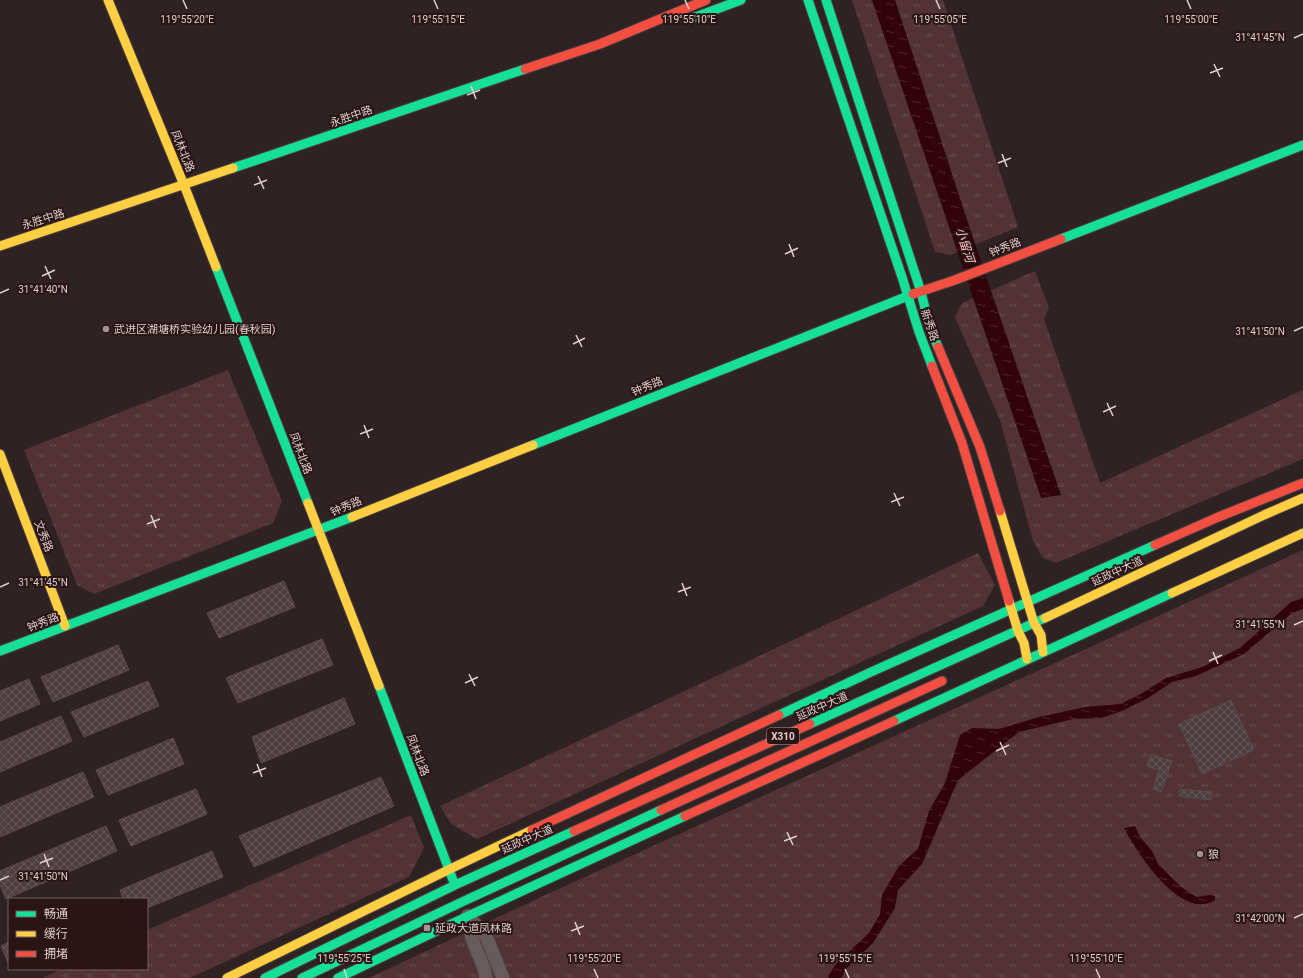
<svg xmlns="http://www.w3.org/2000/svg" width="1303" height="978" font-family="Roboto,'Noto Sans SC',sans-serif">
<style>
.park{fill:url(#park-tufts)}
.water{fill:url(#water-ripples)}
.building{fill:url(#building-cross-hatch);stroke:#574b4c}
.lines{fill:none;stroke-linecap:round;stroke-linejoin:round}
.street-casing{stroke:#4a3f3f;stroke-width:15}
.fast-casing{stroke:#4a3f3f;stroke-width:11}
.slow-casing{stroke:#4a3f3f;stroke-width:11}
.jam-casing{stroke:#4a3f3f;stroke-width:11}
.street{stroke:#655b5b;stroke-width:13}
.fast{stroke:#16e098;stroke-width:9}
.slow{stroke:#ffcf43;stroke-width:9}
.jam{stroke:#f24e42;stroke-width:9}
.ticks{fill:none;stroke:#dfcfcf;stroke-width:1.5}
.poi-dot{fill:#a19293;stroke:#2a1415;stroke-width:1.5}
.labels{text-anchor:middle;stroke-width:4;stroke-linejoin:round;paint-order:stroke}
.shield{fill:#2a1415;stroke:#a99797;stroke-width:1}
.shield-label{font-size:10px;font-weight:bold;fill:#dfcfcf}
.street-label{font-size:11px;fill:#dfcfcf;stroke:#2a1415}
.poi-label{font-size:11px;fill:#dfcfcf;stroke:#2a1415;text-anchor:start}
.water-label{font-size:12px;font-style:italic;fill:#fac1c2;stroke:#2a1415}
.ticks-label{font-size:10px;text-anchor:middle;fill:#dfcfcf;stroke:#2a1415;stroke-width:4;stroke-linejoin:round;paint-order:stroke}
</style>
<defs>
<pattern id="park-tufts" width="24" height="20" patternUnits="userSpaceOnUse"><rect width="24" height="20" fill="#523234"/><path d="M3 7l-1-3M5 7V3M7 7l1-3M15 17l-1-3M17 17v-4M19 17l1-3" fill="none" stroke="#6a4f50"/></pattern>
<pattern id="water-ripples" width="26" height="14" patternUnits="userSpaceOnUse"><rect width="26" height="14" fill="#31030a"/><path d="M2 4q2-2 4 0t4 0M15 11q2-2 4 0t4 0" fill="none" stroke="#4e272d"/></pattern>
<pattern id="building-cross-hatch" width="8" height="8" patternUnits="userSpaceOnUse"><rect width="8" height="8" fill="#4e3e3f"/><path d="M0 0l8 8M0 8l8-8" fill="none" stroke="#67595a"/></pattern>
</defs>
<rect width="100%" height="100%" fill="#2f2223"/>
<g class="park">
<path d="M852,0H943L1018,227L950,255L935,252Z"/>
<path d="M1035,271L1049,307L1044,319L1100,483L1303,390V459L1056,563L1043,558L1033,541L1000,420L955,317L962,303Z"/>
<path d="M228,370L282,501L273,523L94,594L77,585L24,450Z"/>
<path d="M1303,550V978H369L541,897Z"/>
<path d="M978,553L995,585L983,606L477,839L451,824L440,806Z"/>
<path d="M411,815L424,848L409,877L190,978H42L62,969H147V930Z"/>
</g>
<g class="water">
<path d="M872,0H895L975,244L1061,495L1041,498Z"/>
<path d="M1303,598V609L1292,613L1244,654L1196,676L1172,682L1148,698L1122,711L1101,718L1073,719L1019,732L958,780L922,864L898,890L895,908L873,943L846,969L841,978H827L836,964L869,933L880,914L882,895L899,866L918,849L929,811L945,783L960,735L972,728L999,729L1039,717L1085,707L1120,704L1139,695L1166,678L1202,667L1240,648L1291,602Z"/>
<path d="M1135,826L1140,837L1152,851L1158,864L1181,887L1197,897L1210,895L1215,896V900C1182,922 1137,853 1124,828Z"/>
</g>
<g class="building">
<path d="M284,581L295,607L219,638L207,613Z"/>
<path d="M322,639L333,665L238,703L226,678Z"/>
<path d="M118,645L129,670L53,702L41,677Z"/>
<path d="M29,679L40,704L0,721V691Z"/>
<path d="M148,681L159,706L84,737L71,712Z"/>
<path d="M344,698L355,724L261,763L252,737Z"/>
<path d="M1231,700L1254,750L1202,774L1179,724Z"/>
<path d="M61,716L72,741L0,772V742Z"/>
<path d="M173,738L184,764L108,795L96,770Z"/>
<path d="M1151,754L1172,761L1161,792L1153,789L1159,770L1147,766Z"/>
<path d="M83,772L94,797L0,837V807Z"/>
<path d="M381,777L394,806L254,867L239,836Z"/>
<path d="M196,789L207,814L131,846L119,820Z"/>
<path d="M1180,789L1212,792L1211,800L1179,796Z"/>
<path d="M106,826L117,851L6,899L0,885V871Z"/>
<path d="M212,851L223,877L147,908V899H123L120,890Z"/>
<path d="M9,942V965L1,946Z"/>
</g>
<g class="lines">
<g class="street-casing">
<g id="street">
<path d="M468,916L486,936L503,978"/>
<path d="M468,916L472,939L484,968L486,978"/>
</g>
</g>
<g class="fast-casing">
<g id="fast">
<path d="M808,0L902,277L919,332L932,366"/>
<path d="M826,0L921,292L930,328L938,347"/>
<path d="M690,19L741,0"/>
<path d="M233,168L525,69"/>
<path d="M1061,239L1303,145"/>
<path d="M216,267L308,503"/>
<path d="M533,445L913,294"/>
<path d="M0,651L352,517"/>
<path d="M379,686L453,880"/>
<path d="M779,715L871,672L1155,545"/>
<path d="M894,721L1172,593"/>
<path d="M810,724L1045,618"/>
<path d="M265,978L455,885L574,831"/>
<path d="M302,978L464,901L661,810"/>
<path d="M338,978L468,916L685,816"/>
</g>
</g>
<g class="slow-casing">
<g id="slow">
<path d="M108,0L184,185L216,267"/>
<path d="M0,246L233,168"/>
<path d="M0,454L65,626"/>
<path d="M308,503L379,686"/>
<path d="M1000,511L1034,623L1041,635L1043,652"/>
<path d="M352,517L533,445"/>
<path d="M1172,593L1303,533"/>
<path d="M1009,601L1018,631L1024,643L1027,659"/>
<path d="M1045,618L1264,515L1303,498"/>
<path d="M227,978L450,869L532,830"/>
</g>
</g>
<g class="jam-casing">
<g id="jam">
<path d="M525,69L600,44L706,0"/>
<path d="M913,294L955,280L1061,239"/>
<path d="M938,347L980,447L1000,511"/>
<path d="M932,366L962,443L1009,601"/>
<path d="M1155,545L1216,518L1303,483"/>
<path d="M661,810L942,681"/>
<path d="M685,816L894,721"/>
<path d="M532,830L779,715"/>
<path d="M574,831L810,724"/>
</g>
</g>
<use href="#street" class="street"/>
<use href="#fast" class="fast"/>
<use href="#slow" class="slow"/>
<use href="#jam" class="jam"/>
</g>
<path class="ticks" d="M183,0L187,9M434,0L438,9M685,0L689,9M936,0L940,9M1187,0L1191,9M1294,38L1303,34M1214,64L1220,77M1210,73L1223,68M471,86L476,99M467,95L480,90M1002,154L1007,167M998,163L1011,158M258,176L264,189M254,185L267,180M789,244L794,257M785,254L798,248M45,266L51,279M42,276L55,270M0,293L9,289M1294,331L1303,327M576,335L582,347M573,344L585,338M1107,403L1113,416M1103,412L1116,406M364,425L369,438M360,434L373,429M894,493L900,506M891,502L904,497M151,515L156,528M147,524L160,519M682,583L687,596M0,587L9,583M678,592L691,587M1294,625L1303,621M1213,652L1218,664M1209,661L1222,655M469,674L475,686M465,683L478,677M1000,742L1006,755M996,751L1009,745M257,764L262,777M253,773L266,768M787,832L793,845M784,841L797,836M44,854L49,867M40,863L53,858M0,880L9,876M1294,918L1303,914M575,922L580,935M571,931L584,926M344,969L347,978M594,969L598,978M845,969L849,978M1096,969L1100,978"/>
<g class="poi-dot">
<circle cx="106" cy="329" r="4"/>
<circle cx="1200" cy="854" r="4"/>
<rect x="423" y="924" width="8" height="8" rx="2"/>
</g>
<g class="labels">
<rect class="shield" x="767" y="728" width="32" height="16" rx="3"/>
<g class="shield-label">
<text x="783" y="740">X310</text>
</g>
<g class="street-label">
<text transform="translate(351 116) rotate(-19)" y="4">永胜中路</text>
<text transform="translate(183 151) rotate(68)" y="4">凤林北路</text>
<text transform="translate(43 219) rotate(-18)" y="4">永胜中路</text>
<text transform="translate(1005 247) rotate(-21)" y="4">钟秀路</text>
<text transform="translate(930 325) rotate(71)" y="4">新秀路</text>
<text transform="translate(647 386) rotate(-22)" y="4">钟秀路</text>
<text transform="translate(301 453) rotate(69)" y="4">凤林北路</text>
<text transform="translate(346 506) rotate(-22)" y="4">钟秀路</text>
<text transform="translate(44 536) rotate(69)" y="4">文秀路</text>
<text transform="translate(1117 571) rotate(-25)" y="4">延政中大道</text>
<text transform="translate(43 622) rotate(-21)" y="4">钟秀路</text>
<text transform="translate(822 706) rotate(-24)" y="4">延政中大道</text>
<text transform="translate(418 755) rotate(69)" y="4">凤林北路</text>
<text transform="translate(527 839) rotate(-24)" y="4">延政中大道</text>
</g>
<g class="poi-label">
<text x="114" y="333">武进区湖塘桥实验幼儿园(春秋园)</text>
<text x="1208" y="858">狼</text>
<text x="435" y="932">延政大道凤林路</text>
</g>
<g class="water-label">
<text transform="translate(965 245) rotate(72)" y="4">小留河</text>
</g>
</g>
<g class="ticks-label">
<text x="187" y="23">119°55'20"E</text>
<text x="438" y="23">119°55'15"E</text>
<text x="689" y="23">119°55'10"E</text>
<text x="940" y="23">119°55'05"E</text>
<text x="1191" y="23">119°55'00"E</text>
<text x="1260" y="41">31°41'45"N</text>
<text x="43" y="293">31°41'40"N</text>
<text x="1260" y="335">31°41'50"N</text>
<text x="43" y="586">31°41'45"N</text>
<text x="1260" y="628">31°41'55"N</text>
<text x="43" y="880">31°41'50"N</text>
<text x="1260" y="922">31°42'00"N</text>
<text x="344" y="962">119°55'25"E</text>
<text x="594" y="962">119°55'20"E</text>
<text x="845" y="962">119°55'15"E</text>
<text x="1096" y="962">119°55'10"E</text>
</g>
<rect x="8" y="898" width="140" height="72" fill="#2a1415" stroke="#725f5f"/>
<rect x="16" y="911" width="20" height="6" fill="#16e098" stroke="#725f5f"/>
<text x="44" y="918" font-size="12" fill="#dfcfcf">畅通</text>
<rect x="16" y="931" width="20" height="6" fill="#ffcf43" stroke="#725f5f"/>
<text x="44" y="938" font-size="12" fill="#dfcfcf">缓行</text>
<rect x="16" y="951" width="20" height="6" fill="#f24e42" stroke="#725f5f"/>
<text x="44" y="958" font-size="12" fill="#dfcfcf">拥堵</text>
</svg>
